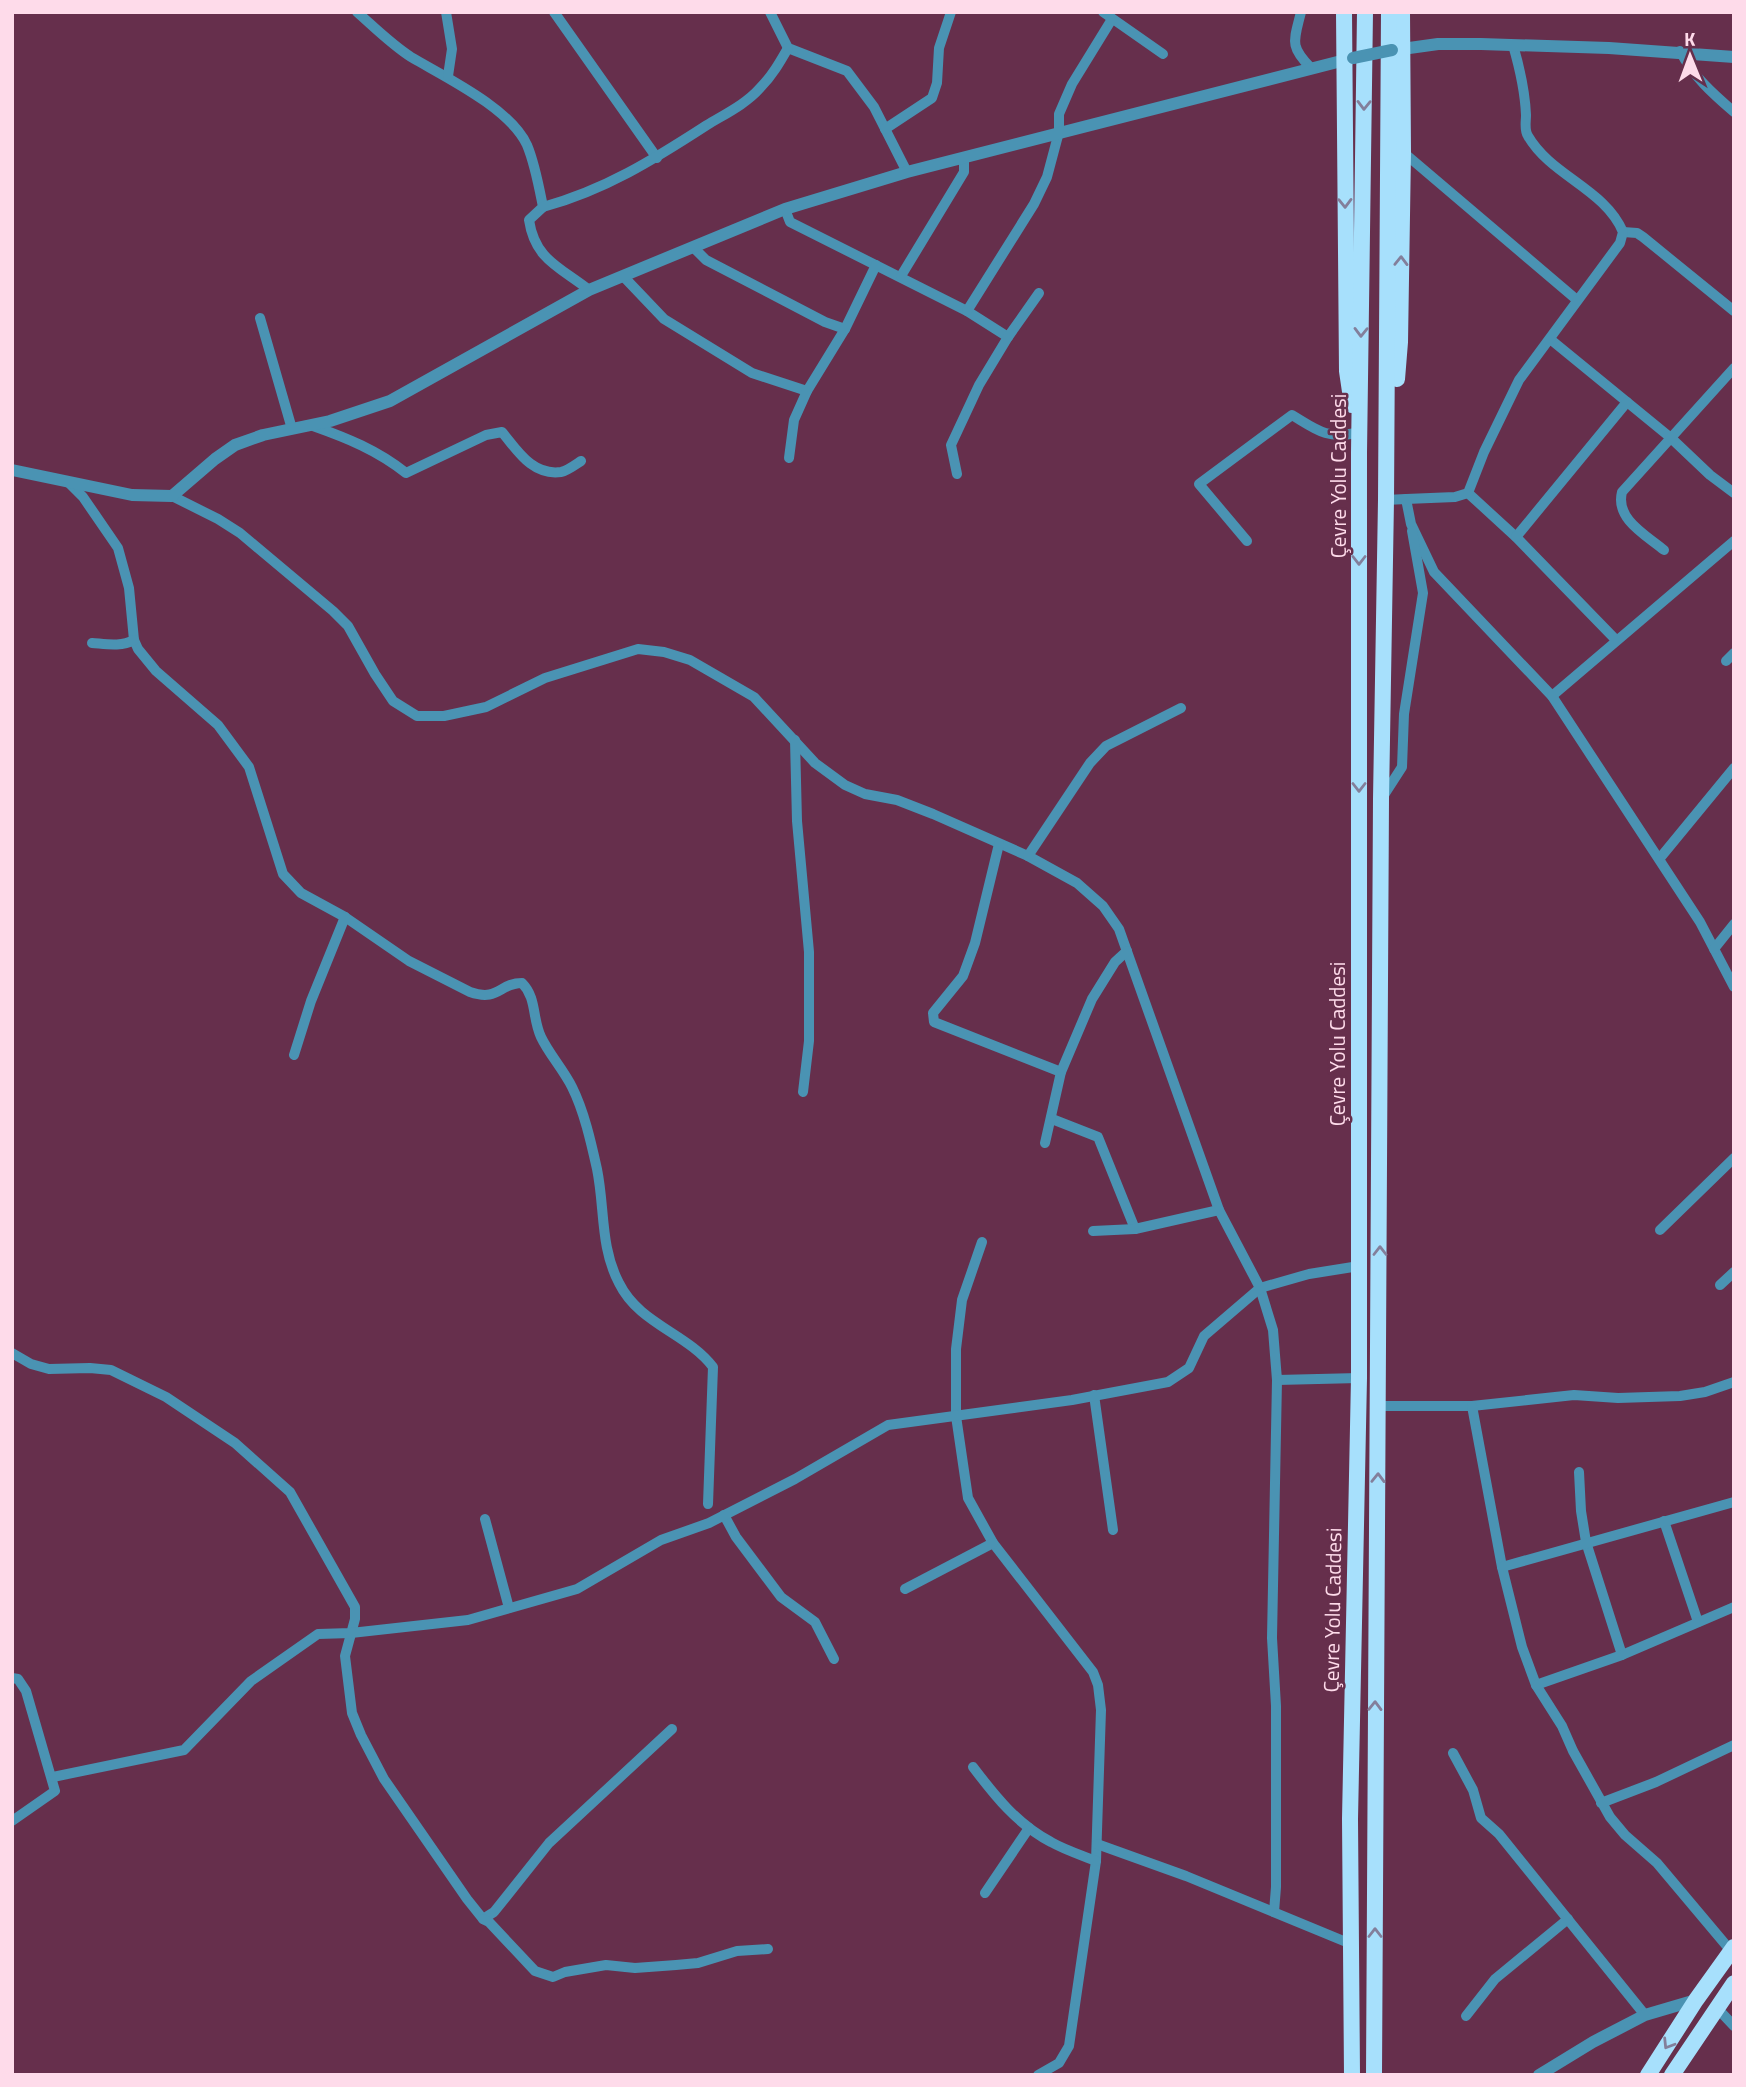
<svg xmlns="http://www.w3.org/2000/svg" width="1746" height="2087" font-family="'Titillium Web',sans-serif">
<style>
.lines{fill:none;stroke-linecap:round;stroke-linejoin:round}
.minor{stroke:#4a93b3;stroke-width:10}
.tertiary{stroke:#4a93b3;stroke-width:12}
.trunk{stroke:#a7e0fc;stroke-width:16}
.tertiary-bridge{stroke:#4a93b3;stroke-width:12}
.oneway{stroke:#837f9b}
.labels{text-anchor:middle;stroke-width:5;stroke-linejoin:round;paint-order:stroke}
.street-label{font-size:21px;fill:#fedbea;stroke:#662f4c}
</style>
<rect width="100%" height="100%" fill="#662f4c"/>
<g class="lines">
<g class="minor">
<path d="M357,12C374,27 392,45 411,57C445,77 510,108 527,145C535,164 539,187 543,207L529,220C535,260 560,267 589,290"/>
<path d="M446,12L452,49L448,76"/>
<path d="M554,12L657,158"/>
<path d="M770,12L788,48L847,71L874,107L907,172"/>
<path d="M1103,12L1163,54"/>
<path d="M1301,12C1294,41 1289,46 1311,68"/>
<path d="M1680,51C1693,76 1712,93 1734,112"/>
<path d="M885,129L932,98L937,83L939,48L951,12"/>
<path d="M1403,152L1577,300"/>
<path d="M543,207C605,190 653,160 707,125C725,114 746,104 760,88C772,76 780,62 788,48"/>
<path d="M785,209L790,222L967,311L1008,337"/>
<path d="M1623,232L1637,233L1643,237L1734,311"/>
<path d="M693,247L706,260L825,322L845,329"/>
<path d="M623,276L664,319L752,373L807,391"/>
<path d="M901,276L964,172V157"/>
<path d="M967,311L1034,204L1047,177L1059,132V114L1072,84L1112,19"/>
<path d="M260,318L292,429"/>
<path d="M1550,339L1671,438L1710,475L1734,493"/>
<path d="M313,426C347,438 377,450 406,473L486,435L502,432C517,450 532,476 561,472C567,471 575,465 581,461"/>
<path d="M789,458L794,420L807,391L845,329L876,265"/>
<path d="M957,474L951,445L979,385L1008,337L1039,293"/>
<path d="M70,484L83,497L118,548L129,588L134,640L138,649L156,671L218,725L249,767L283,874L301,893L345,917L409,961L470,992C499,1002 499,983 522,983C537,998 532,1018 541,1037C549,1054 563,1069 572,1087C584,1111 591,1142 597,1169C605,1208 600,1247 619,1283C639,1324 687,1333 713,1367L708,1504"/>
<path d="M1468,493L1516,537L1616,640"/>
<path d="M172,496L218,519L240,533L333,611L348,626L375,674L393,701L417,716H444L486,707L545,678L638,649L664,652L690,660L754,697L815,763L845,785L865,794L897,800L933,814L1028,856L1077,883L1103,906L1119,929L1219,1210L1260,1288L1273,1330L1277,1380L1359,1378"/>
<path d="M1406,499L1455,497L1468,493L1484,452L1519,380L1620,243L1623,232C1605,189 1551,176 1528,136C1524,130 1526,122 1526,115C1525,90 1520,69 1513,45"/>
<path d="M1386,500L1406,499L1411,524L1434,572L1552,696L1700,922L1734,987"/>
<path d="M1516,537L1627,402"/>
<path d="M1247,541L1199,484L1292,415C1317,430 1326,439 1356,433"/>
<path d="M1664,550C1646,535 1615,519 1622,492L1734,368"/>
<path d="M92,643C106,644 121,647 134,640"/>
<path d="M1726,661L1734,653"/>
<path d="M1552,696L1734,541"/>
<path d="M795,740L797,821L809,952V1041L803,1092"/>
<path d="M1382,798L1402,767L1404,714L1423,593L1412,531"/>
<path d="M999,844L975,943L963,976L933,1013L934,1022L1061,1072"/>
<path d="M1028,856L1090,763L1106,746L1181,708"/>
<path d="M1660,858L1734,768"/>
<path d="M1714,949L1734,924"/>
<path d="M294,1055L311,1001L345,917"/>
<path d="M1052,1119L1098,1137L1135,1229"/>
<path d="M1045,1143L1061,1072L1092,999L1115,962L1127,951"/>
<path d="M1660,1230L1734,1158"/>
<path d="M1093,1231L1135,1229L1219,1210"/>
<path d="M982,1242L962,1300L956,1349V1416L968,1498L993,1543L1093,1672L1098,1685L1101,1710L1096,1861L1069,2046L1059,2063L1038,2075"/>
<path d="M1720,1285L1734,1272"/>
<path d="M12,1353L31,1364L49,1369L90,1368L111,1370L166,1397L235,1443L290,1492L355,1607V1619L345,1656L352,1713L361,1735L384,1779L467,1899L483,1919L494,1912L549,1843L672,1729"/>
<path d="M1094,1395L1113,1530"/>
<path d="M1379,1406H1472L1574,1395L1618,1398L1680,1396L1705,1392L1734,1382"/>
<path d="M1472,1406L1502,1567L1522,1647L1536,1685L1562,1726L1573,1751L1610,1817L1625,1835L1657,1863L1731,1951"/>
<path d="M1579,1472L1581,1511L1586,1542L1622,1655"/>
<path d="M724,1515L736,1537L781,1597L815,1622L834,1659"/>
<path d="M485,1519L509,1608"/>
<path d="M1664,1521L1698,1622"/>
<path d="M1502,1567L1734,1502"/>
<path d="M905,1589L993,1543"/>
<path d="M12,1678L18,1679L26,1691L55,1791L12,1821"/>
<path d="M1536,1685L1622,1655L1734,1607"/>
<path d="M1453,1753L1473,1790L1481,1818L1499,1834L1645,2015"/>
<path d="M973,1767C995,1796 1017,1824 1051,1842C1065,1850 1081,1855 1096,1861"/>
<path d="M53,1777L184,1750L251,1681L318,1634L351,1633L468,1620L577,1589L661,1540L709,1523L795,1479L888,1425L1072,1400L1168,1382L1189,1368L1204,1336L1260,1288L1309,1274L1359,1266"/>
<path d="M1601,1803L1656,1782L1734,1745"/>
<path d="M1097,1844L1186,1876L1351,1944"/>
<path d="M985,1893L1029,1828"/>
<path d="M1274,1912L1276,1887V1706L1272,1638L1277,1380"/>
<path d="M483,1919L489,1922L535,1971L553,1977L565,1972L606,1965L635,1968L676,1965L698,1963L737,1951L768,1949"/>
<path d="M1717,2008L1734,2026"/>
<path d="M1466,2016L1495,1979L1568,1919"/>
</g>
<g class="tertiary">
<path d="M1395,50L1438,44H1481L1609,48L1734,57"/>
<path d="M12,470L132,495L172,496L215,459L235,445L263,435L330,421L390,401L589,290L785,209L907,172L1353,58"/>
<path d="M1539,2075L1593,2042L1645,2015L1696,2000"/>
</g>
<g class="trunk">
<path d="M1344,12L1347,371L1352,405"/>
<path d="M1397,379L1400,342L1403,152L1402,12"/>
<path d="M1352,2075L1350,1819L1359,1378V453L1365,12"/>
<path d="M1374,2075L1381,799L1386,500L1389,12"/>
<path d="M1648,2075L1696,2000L1734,1947"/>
<path d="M1672,2075L1734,1983"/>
</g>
<path class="tertiary-bridge" d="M1353,58L1392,50"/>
</g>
<defs><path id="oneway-chevron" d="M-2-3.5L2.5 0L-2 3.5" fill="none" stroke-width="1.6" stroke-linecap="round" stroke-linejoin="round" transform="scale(1.75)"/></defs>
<g class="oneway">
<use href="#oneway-chevron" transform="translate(1364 105) rotate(91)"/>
<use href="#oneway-chevron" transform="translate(1345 203) rotate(89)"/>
<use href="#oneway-chevron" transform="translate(1401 261) rotate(-89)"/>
<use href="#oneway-chevron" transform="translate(1361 332) rotate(91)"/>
<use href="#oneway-chevron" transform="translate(1359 560) rotate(90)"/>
<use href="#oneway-chevron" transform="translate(1359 787) rotate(90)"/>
<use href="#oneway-chevron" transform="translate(1380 1251) rotate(-90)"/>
<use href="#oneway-chevron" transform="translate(1378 1478) rotate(-89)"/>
<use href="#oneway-chevron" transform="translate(1375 1706) rotate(-89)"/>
<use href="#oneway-chevron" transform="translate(1375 1933) rotate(-90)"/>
<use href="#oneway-chevron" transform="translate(1668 2044) rotate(122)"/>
</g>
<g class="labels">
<g class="street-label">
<text transform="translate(1339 476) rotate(-90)" y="7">Çevre Yolu Caddesi</text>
<text transform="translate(1338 1044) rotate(-90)" y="7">Çevre Yolu Caddesi</text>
<text transform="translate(1333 1610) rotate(-89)" y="7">Çevre Yolu Caddesi</text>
</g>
</g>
<rect width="1746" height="2087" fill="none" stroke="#fedbea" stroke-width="28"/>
<g transform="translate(1690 56) rotate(359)" stroke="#662f4c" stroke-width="5" paint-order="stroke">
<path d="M0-5L12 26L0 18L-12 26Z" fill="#fedbea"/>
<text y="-10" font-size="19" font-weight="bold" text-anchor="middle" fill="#fedbea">K</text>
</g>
</svg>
